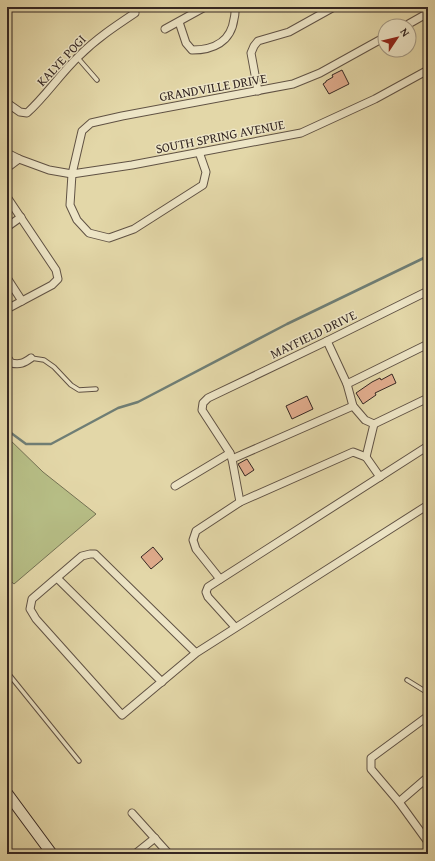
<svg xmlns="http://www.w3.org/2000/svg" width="435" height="861" font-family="'Gentium Book Plus',serif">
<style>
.green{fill:#b6bd85;stroke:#757254}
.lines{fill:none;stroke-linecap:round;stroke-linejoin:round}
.stream{stroke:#6f7e75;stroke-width:2.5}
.building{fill:#e1ac8d;stroke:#342622}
.lane-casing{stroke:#605244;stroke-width:5.5}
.street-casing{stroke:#605244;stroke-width:9}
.secondary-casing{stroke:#342622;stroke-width:12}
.lane{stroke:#ede5c6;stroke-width:3.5}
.street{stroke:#ede5c6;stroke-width:7}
.secondary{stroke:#ede5c6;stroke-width:10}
.labels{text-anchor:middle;stroke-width:3;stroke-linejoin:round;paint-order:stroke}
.street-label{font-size:13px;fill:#342622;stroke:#ede5c6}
</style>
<rect width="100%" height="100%" fill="#e3d7a8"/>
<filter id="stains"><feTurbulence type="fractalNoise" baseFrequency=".005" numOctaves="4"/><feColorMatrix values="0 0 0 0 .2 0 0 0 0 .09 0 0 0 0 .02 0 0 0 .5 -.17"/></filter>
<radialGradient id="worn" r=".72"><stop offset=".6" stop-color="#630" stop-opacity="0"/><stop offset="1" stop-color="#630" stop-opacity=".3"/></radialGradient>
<path class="green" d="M7,437L43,472L96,514L14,584L7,578Z"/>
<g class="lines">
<path class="stream" d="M7,430L26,444H51L118,408L138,402L287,324L428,256"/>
</g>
<g class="building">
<path d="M342,70L349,84L329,94L323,84L326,82V81L333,77L332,75Z"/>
<path d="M392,374L396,383L375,393L376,395L363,404L356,393L372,382L380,378L381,380Z"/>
<path d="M307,396L313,409L292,419L286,406Z"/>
<path d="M247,459L254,470L245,476L238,464Z"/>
<path d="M153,547L163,559L151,569L141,557Z"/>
</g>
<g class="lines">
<g class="lane-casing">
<g id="lane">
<path d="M77,57L97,80"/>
<path d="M31,358L44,360L54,367L71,385L79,390L96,389"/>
<path d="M7,672L79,761"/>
<path d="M407,680L428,693"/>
</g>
</g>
<g class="street-casing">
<g id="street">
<path d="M179,22L186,43L192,50C213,50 231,42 234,19C235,15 236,11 234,7"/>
<path d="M405,26L428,13"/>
<path d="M165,29L205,7"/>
<path d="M258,91L251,53L254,46L258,41L289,32L334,7"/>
<path d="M7,103L20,112L27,113C46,96 60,74 79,56C96,39 114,27 135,13"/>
<path d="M199,152L206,172L203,185L134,229L109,238L89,233L77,220L70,205L72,174L82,131L91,123L122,116L293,84L320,73L385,37"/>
<path d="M7,153L19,159L49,170L72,174L132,165L301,133L375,99L428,70"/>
<path d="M7,168L19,159"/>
<path d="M7,197L56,270L58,279L52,285L7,309"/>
<path d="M7,227L21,217"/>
<path d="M7,278L22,301"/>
<path d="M327,341L347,384L353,406L365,420L374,424L428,398"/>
<path d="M7,357L11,363C20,365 24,363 31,358"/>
<path d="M347,384L428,344"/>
<path d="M353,406L232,459L230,453L202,410L203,403L208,398L327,341L428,291"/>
<path d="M366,457L374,424"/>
<path d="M232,459L240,502"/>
<path d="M175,486L230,453"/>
<path d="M57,578L162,682"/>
<path d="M220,579L196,549L193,540L196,531L240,502L353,452L366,457L380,477"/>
<path d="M235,627L208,597L206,592L208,587L428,446"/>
<path d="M196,653L95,554H90L82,556L32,599L30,609L36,619L122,715L196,653L428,505"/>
<path d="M428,716L371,758V769L399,802L428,842"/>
<path d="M399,802L428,777"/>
<path d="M132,813L169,854"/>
<path d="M135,854L155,838"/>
</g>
</g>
<g class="secondary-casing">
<path id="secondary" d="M7,793L52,854"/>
</g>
<use href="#lane" class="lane"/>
<use href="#street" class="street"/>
<use href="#secondary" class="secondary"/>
</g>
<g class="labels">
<g class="street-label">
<text transform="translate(61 60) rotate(-47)" y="5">KALYE POGI</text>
<text transform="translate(213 87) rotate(-10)" y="5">GRANDVILLE DRIVE</text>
<text transform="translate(220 136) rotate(-11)" y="5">SOUTH SPRING AVENUE</text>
<text transform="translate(313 334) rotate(-26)" y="5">MAYFIELD DRIVE</text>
</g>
</g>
<rect width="435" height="861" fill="none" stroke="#e3d7a8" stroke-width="24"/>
<rect x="8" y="8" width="419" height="845" fill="none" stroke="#342622" stroke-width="2"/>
<rect x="12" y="12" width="411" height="837" fill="none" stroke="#342622"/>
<g transform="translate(397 38) rotate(55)"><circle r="19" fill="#ede5c6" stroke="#a39984"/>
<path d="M0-3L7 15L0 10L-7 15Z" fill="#8f2418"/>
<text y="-6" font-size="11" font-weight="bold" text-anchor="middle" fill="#342622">N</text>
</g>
<rect width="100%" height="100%" filter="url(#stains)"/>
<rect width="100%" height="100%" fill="url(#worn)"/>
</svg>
